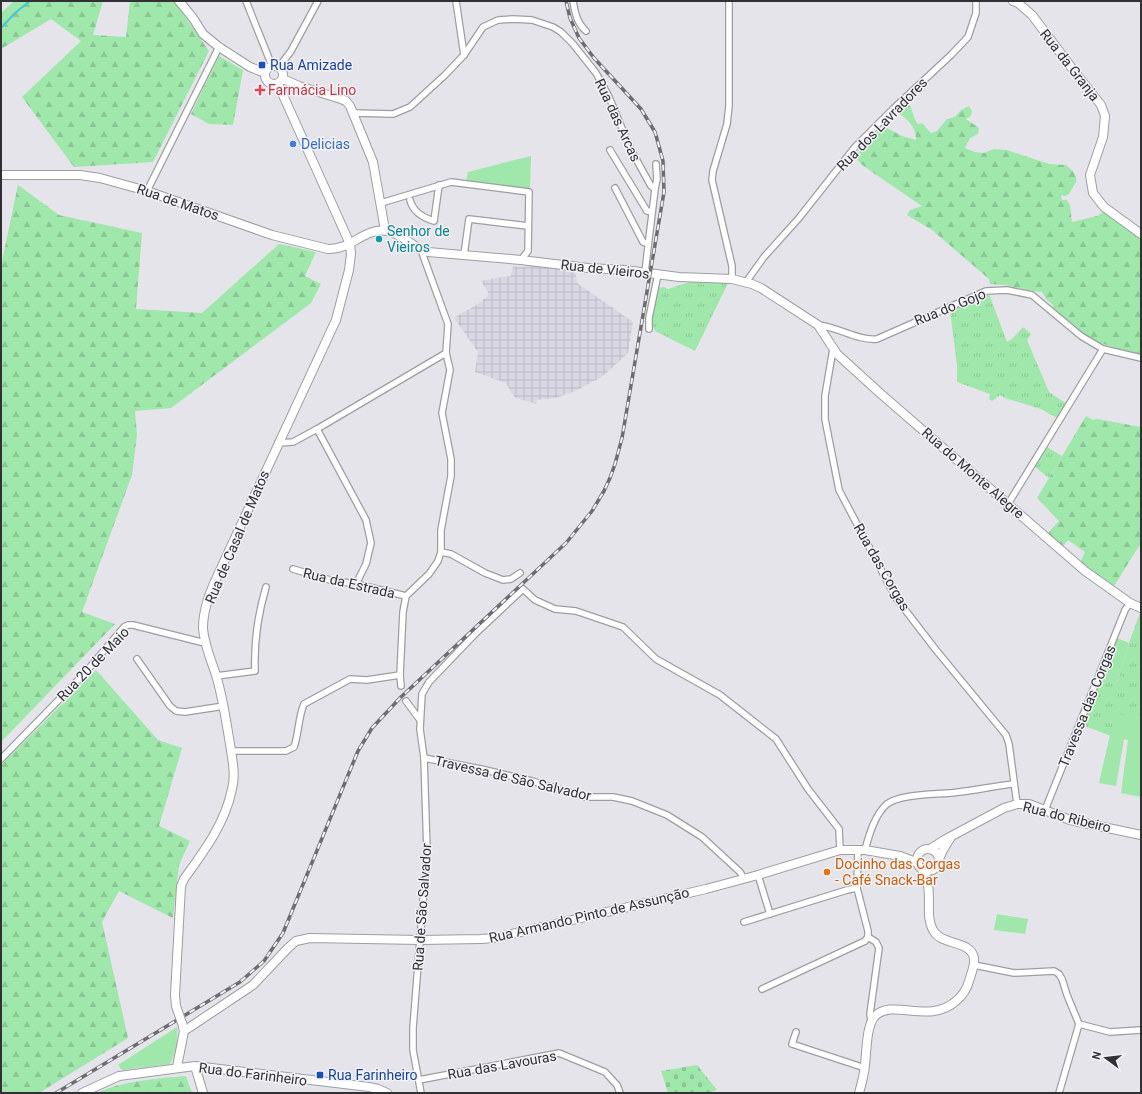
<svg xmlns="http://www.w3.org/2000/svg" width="1142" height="1094" font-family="Roboto,sans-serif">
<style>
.industrial{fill:url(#industrial-grid)}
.grass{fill:url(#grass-tufts)}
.forest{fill:url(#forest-firs)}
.cemetery{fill:url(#cemetery-stones)}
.green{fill:#a0e7ab}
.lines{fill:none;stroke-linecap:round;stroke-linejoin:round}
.stream{stroke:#48c6d5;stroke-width:2}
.street-casing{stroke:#9e9da2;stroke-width:8}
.secondary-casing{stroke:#9e9da2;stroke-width:10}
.street{stroke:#fff;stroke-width:5.5}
.secondary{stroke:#fff;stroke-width:8}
.rail-casing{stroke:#6d6d70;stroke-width:3.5}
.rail{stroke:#f2f1f7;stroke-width:2;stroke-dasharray:6;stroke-linecap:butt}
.secondary-bridge-casing{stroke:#9e9da2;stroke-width:10;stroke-linecap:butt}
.secondary-bridge{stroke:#fff;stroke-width:8}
.transit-dot{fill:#1a4fb4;stroke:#f2f1f7;stroke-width:1.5}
.health-dot{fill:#e0444e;stroke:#f2f1f7;stroke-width:1.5}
.shop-dot{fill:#3f7fe0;stroke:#f2f1f7;stroke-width:1.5}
.culture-dot{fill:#0f9aa8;stroke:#f2f1f7;stroke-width:1.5}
.food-dot{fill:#e8710a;stroke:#f2f1f7;stroke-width:1.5}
.labels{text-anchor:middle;stroke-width:3;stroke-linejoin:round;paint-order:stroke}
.transit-label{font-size:14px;fill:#164399;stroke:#f2f1f7;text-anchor:start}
.street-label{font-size:14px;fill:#313133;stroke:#f2f1f7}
.health-label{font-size:14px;fill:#be3a42;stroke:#f2f1f7;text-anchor:start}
.shop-label{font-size:14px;fill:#366cbe;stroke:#f2f1f7;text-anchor:start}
.culture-label{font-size:14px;fill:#0d838f;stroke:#f2f1f7;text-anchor:start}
.food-label{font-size:14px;fill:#c56008;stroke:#f2f1f7;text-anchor:start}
</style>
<defs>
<pattern id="industrial-grid" width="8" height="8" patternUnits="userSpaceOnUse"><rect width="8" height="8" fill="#d9d7e3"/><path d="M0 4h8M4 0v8" fill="none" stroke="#bbb9c3"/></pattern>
<pattern id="grass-tufts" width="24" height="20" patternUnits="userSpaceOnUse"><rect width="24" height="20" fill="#a0e7ab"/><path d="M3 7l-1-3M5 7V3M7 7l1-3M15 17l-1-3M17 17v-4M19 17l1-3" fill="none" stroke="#8ac794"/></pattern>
<pattern id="forest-firs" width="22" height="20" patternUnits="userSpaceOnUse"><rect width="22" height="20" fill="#a0e7ab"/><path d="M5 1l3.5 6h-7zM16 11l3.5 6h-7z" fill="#8ac794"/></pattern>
<pattern id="cemetery-stones" width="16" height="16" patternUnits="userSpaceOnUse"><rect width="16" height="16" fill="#a0e7ab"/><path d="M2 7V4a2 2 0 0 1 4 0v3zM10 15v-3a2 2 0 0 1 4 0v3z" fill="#8ac794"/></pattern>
</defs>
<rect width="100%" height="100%" fill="#e5e4ea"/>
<path class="industrial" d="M526,265L575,270L577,283L633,322L628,353L611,369L600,378L575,391L556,398L537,400L536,404L516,398L512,394L506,383L475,372L478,352L454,318L478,304L488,296V292L481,281L496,278L511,276L513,266L525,267Z"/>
<g class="grass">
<path d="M693,281L728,283L695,351L655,331L650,321L657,288L664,287L668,289Z"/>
<path d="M989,294L1007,342L1012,339L1023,327L1031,334L1027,340L1049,392L1064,402H1066L1057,418L1041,409L1005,398L1000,395L992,401L989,399L990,394L957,382V365L950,310L967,302Z"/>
<path d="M1047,447L1062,456L1049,478L1035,467Z"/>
<path d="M1140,613L1141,614V718L1115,714L1111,736L1082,725L1101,677L1117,683L1129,643Z"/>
</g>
<g class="forest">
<path d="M14,1H103L93,35L126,37L130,1H173L175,2L209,51L153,162L74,167L22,97L81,41L51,19L1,49V13Z"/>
<path d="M219,56L243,70L233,125L209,124L191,114Z"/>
<path d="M908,102C913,110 913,118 918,124L922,123C926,126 927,130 931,133L937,131L947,119L955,117L961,110L969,106L972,111L971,116L966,119L979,128L978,134L970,138L965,148L975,152L984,153L994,149L1007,150L1049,164L1066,165L1073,171L1076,177V182L1069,194L1065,196L1062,195L1061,197L1062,200H1067L1070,205L1072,222L1097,216L1103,212L1141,238V355L1133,354L1098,342L1088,337L1068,321L1053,308V305L1046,299L1042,292L1032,291L1005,285L990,284L989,279L932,230L907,215L910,210L922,206L875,174L861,164L855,157L867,142L883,126L902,136L916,140C916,127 908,119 898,113Z"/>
<path d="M18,185L59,215L142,233L136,309L202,313L279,244L316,252L305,276L321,284L311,303L171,408L135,411L137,435L132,475L82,612L115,624L1,742V266Z"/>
<path d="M1086,416L1093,420L1097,419L1141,427V547L1139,546L1114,586L1080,563L1085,552L1068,540L1062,547L1047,534L1059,521L1037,498Z"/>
<path d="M96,670L158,740L182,748L159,826L190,841L179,865L173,918L119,891L102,922L128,1038L39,1093H1V765Z"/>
<path d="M186,1076L192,1093H96C125,1080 156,1079 186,1076Z"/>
</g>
<path class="cemetery" d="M697,1065L717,1090L708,1093H668L661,1071Z"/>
<g class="green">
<path d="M531,156L530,190L466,181L468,172Z"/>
<path d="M1117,638L1129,643L1117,683L1101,677Z"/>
<path d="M1115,713L1141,718V797L1121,793L1128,740L1124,739L1116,786L1099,783Z"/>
<path d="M997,914L1028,919L1025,934L994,930Z"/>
<path d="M177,1027C178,1039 176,1053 170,1064L122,1070L118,1065Z"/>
</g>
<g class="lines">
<path class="stream" d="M1,28L15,13L30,1"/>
<g class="street-casing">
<g id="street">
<path d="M246,1L272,66"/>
<path d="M456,1L464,55"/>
<path d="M573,1C575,13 577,23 586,31"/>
<path d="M729,1V106L727,124L713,171L712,180L732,266V279"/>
<path d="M279,67L291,51L318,1"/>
<path d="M353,113L393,114L410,107L445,75L464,55L483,27L498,20L513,19L532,20L553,27L561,32L573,44L596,73L609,97L631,150L651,186L655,189L645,272"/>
<path d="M610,150L647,211L652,212"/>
<path d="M615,188L643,242L648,244"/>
<path d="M655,189L657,179L656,164"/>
<path d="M147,191L219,47"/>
<path d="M410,200C413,212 424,218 434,221L439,185"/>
<path d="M381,203L451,182L529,192L528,251L521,260"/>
<path d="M464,255L469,219L528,226"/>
<path d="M746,282L764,257L799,218L855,147L893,109L951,55L968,37L976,13V1"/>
<path d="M818,325C838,327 858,341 877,339L986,291L1007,290L1032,295L1081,336L1103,349L1141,358"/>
<path d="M649,329V318L658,274"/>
<path d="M833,349L825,396V419L839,490L896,598L936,650L1006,735L1009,744L1017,804"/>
<path d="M317,429L366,520L371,543L366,564L356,584"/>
<path d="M278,443L293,442L317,429L446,353"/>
<path d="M1008,504L1103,349"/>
<path d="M441,552L451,554L485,573L503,580L511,579L520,573"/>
<path d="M293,569L330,580L356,584L406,596"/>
<path d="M137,659L170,706L176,711L185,712L224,706"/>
<path d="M216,676L255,671C254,643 258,614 266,587"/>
<path d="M401,686L400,675L403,612L406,596L429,574L438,561L441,552V530L451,476V459L442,413L450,370L446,353L448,324L421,250"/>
<path d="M406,701L420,720"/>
<path d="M231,751H286L294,747C299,733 298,718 304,704L350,679L367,680L400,675"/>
<path d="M424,758L481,769L532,781L585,797H613L632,801L667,815L702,837L740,872L744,879"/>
<path d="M1,759L84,674L124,627L128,625H133L205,643"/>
<path d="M1045,810L1125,610L1130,603"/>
<path d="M865,850C869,835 875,814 887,804C901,793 940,795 959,792C977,790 995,786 1013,784"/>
<path d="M758,875L770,914"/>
<path d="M744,922L847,890L857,888"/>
<path d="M868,937L876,942L879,948L870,1014L871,1022"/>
<path d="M974,965L1014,973L1054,971L1059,974L1062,979L1067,995L1079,1024L1059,1093"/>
<path d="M762,989L865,941L868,937V931L857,888L858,850"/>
<path d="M1079,1024L1110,1032L1141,1030"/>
<path d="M796,1032L792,1044L865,1068"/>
<path d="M419,1080L559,1053L605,1072L617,1085L620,1093"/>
<path d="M421,1093L413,1050V1028L427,851L424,758L420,729L422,694L429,682L476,633L523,589L535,600L555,609L576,611L623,627L656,659L720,695L776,739L808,789L839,829L840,850"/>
</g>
</g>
<g class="secondary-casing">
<g id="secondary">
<path d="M179,1L193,18L203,34L219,47L250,67L265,73"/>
<path d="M1013,1L1018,3L1032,15L1074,71L1101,105L1105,116L1103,137L1090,175L1093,193L1104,207L1141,234"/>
<circle cx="274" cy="75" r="9"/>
<path d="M283,79L299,86L341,99L346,101L350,106L373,162L385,230"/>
<path d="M1,175H80L100,178L147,191L272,235L328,249C352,250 364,227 387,231C403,233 413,249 428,252L521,260L588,268L625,270L679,277L732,279L752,284L761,288L818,325L837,354L881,394L1085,571L1130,603L1141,608"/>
<path d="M930,849L946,839L1004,808L1017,804H1029L1070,820L1141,835"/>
<circle cx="928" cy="860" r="11"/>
<path d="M939,859L943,850L951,837"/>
<path d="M176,1006L175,995L181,886L184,879C204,851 225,824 232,789C236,775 232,758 230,744C226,721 223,698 216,675C211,660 204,644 203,628C203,612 209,594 216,579L336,320L349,270L351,254L350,244L278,84"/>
<path d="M184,1031L253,985L288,948L296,941L310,938L420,940L481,939L495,938L706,889L758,875L840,850H865L900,856L918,863"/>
<path d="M195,1066L203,1093"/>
<path d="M177,1067L184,1031L183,1027"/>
<path d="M82,1093L119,1076L195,1066L369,1087L378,1089L387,1093"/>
<path d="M859,1093C861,1086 863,1079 864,1072C867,1058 865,1027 875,1016C893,998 929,1025 956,1001C962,996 967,989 969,981C971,974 975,966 974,958C971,941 944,945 935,933C925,920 931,901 928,886C927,880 924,874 922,869"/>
</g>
</g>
<use href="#street" class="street"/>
<use href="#secondary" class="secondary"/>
<g class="rail-casing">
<path id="rail" d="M56,1093L240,982L264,961L283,933L358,751L372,728L401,697L566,543L592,511L604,491L610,478L615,464L622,438L664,192L663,161L655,132L641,109L594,58L579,38L570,18L566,1"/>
</g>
<use href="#rail" class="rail"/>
<g class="secondary-bridge-casing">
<path id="secondary-bridge" d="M176,1006L183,1026"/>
</g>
<use href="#secondary-bridge" class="secondary-bridge"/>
</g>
<g class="transit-dot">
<rect x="258" y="61" width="8" height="8" rx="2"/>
<rect x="316" y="1071" width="8" height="8" rx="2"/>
</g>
<path class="health-dot" d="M258 84h4v4h4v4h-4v4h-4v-4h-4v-4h4z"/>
<circle class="shop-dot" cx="293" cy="144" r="4"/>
<circle class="culture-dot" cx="379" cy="239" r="4"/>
<circle class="food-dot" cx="827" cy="872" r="4"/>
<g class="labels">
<g class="transit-label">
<text x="270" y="70">Rua Amizade</text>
<text x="328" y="1080">Rua Farinheiro</text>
</g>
<g class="street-label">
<text transform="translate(1070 65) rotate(52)" y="5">Rua da Granja</text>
<text transform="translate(618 120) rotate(65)" y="5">Rua das Arcas</text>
<text transform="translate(882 124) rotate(-46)" y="5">Rua dos Lavradores</text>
<text transform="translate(178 202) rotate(19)" y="5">Rua de Matos</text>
<text transform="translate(605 269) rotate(6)" y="5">Rua de Vieiros</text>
<text transform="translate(950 307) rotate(-22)" y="5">Rua do Gojo</text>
<text transform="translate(973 473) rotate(41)" y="5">Rua do Monte Alegre</text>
<text transform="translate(237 537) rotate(-67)" y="5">Rua de Casal de Matos</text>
<text transform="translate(882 567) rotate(60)" y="5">Rua das Corgas</text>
<text transform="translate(349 583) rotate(13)" y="5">Rua da Estrada</text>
<text transform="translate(93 664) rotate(-46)" y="5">Rua 20 de Maio</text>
<text transform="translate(1087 706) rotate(-68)" y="5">Travessa das Corgas</text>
<text transform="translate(513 778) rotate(13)" y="5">Travessa de São Salvador</text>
<text transform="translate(1067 817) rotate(14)" y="5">Rua do Ribeiro</text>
<text transform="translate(422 907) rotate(-86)" y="5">Rua de São Salvador</text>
<text transform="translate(589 915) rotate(-13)" y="5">Rua Armando Pinto de Assunção</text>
<text transform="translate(502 1065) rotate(-10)" y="5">Rua das Lavouras</text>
<text transform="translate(253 1074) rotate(7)" y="5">Rua do Farinheiro</text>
</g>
<g class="health-label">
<text x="268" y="95">Farmácia Lino</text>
</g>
<g class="shop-label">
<text x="301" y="149">Delicias</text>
</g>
<g class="culture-label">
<text x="387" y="236">Senhor de<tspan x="387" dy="16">Vieiros</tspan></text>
</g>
<g class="food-label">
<text x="835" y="869">Docinho das Corgas<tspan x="835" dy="16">- Café Snack-Bar</tspan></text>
</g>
</g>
<rect width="1142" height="1094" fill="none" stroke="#313133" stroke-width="4"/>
<g transform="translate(1106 1058) rotate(285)" stroke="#f2f1f7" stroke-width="3" paint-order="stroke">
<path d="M0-3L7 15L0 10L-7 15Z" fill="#313133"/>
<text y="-6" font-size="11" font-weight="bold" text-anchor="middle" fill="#313133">N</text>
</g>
</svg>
